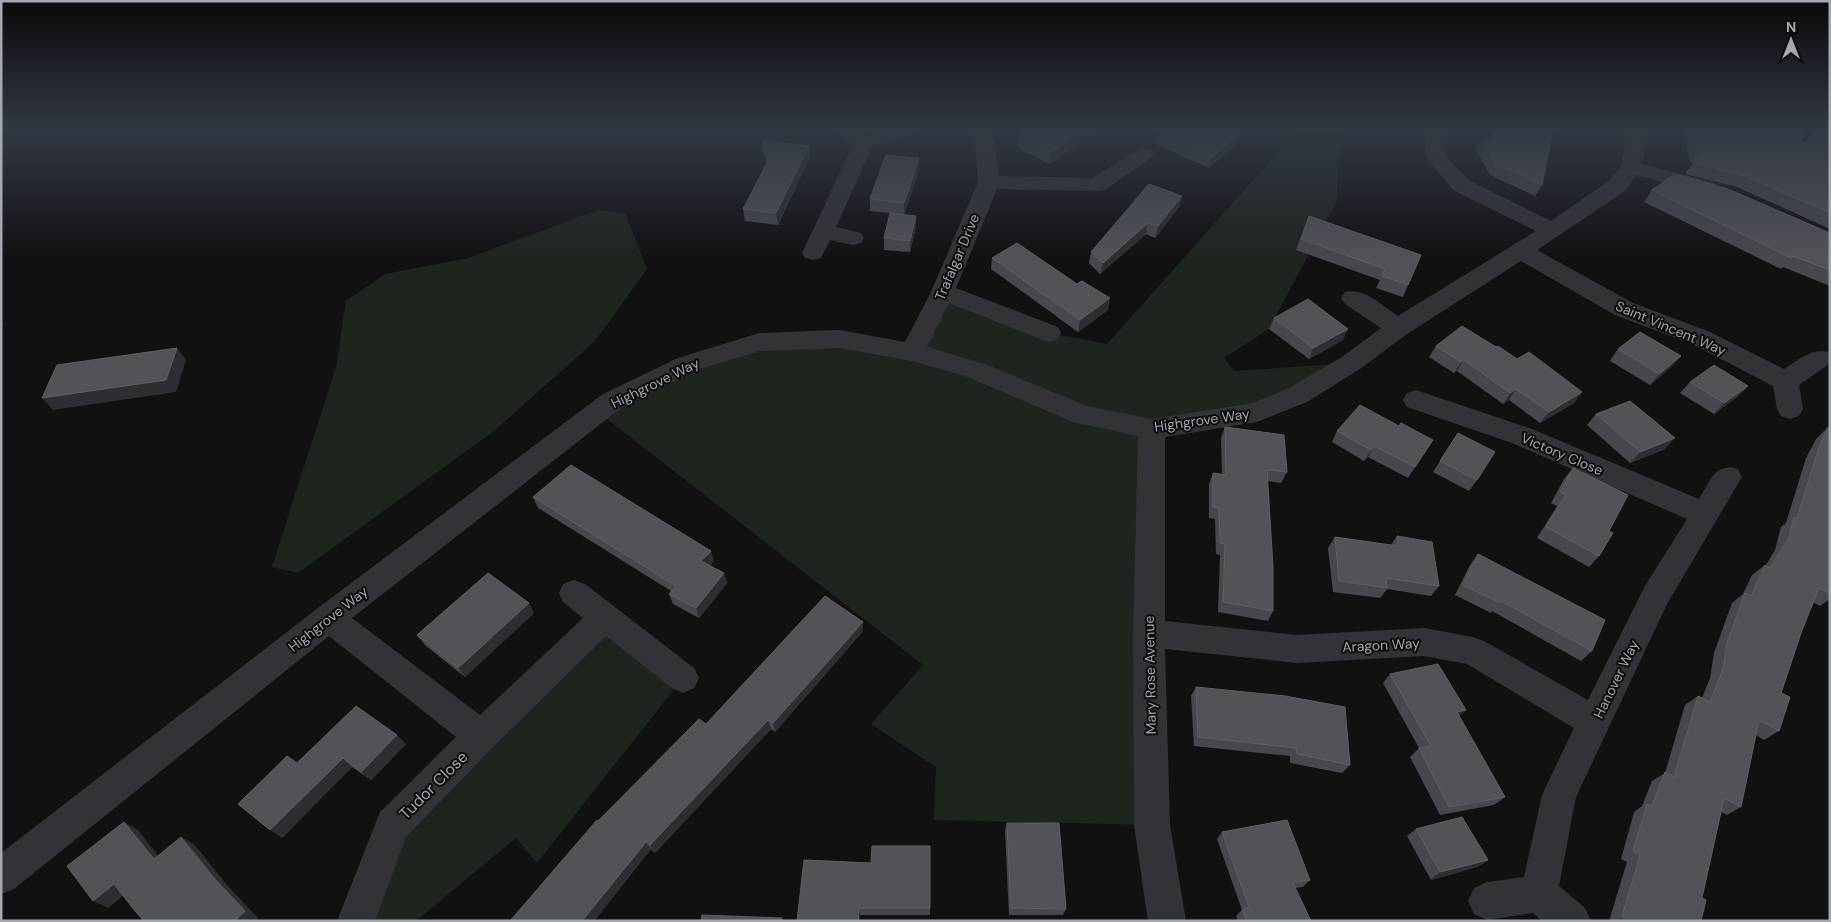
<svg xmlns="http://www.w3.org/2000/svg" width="1831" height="922" font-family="'DM Sans',sans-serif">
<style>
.green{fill:#1e241e}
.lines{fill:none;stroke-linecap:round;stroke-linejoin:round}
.minor{fill:#323337;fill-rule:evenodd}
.wall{fill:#47484d}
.shaded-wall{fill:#2d2e31}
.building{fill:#515357;stroke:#5e6065}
.labels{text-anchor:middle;stroke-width:4;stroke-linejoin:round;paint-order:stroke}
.street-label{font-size:14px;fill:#a4a8b1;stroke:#0c0c0d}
.near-street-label{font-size:16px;fill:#a4a8b1;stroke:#0c0c0d}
</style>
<rect width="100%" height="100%" fill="#111112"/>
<g class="green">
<path d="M1298,130H1347L1337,161V201L1269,329L1224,358L1234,371L1351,363L1298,395L1152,429V825L934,820L936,767L871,724L923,665L598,412L759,342L912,352L943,292L1049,333L1107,344Z"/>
<path d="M598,210L625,213L647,269L595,341L494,431L298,573L272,567L336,367L346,301L385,274L468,258Z"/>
<path d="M605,617L683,678L537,863L516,838L416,921H356L393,825Z"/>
</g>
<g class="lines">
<g class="minor">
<path d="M833,130H857L867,136L888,130H920L917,134L872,147L836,227L861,233L864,238L861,243L853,245L830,240L821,258L813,260L805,258L802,253L853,145L836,134Z"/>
<path d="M970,130H990L995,143L999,176L1093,178L1137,150L1144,148L1151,150L1154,154L1151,158L1105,190L1097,191L997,189L956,288L1058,327L1061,333L1058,339L1049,342L1040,339L949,303L927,347L985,364L1087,406L1152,419L1253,403L1289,388L1342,357L1381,328L1345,304L1341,298L1345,292C1364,287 1383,306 1398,316L1536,231L1453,190L1426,157L1424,130H1444L1446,156L1469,180L1551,221L1609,181L1621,167L1627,136L1625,130H1645L1647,136L1642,164L1715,183L1718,188L1715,193L1707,194L1636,175L1625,191L1537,250L1633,303L1710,332L1784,369C1798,360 1812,347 1829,352V364L1799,385L1803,409L1799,416L1790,419L1781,416L1777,409L1773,386L1692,344L1615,315L1521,261L1407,334L1360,369L1307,402L1257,422L1165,437V621L1297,635L1424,628L1473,637L1484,641L1588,700L1645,586L1687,519L1512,443L1407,407L1403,400L1407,393L1416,390L1532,429L1699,499C1710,482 1715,462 1738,469L1742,477L1667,604L1576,797L1559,886L1585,908L1591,921H1542L1533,913L1487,920L1474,914L1468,901L1474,888L1487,882L1524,877L1542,795L1574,728L1467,664L1424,656L1297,663L1165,649L1170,825L1186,921H1148L1134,825L1133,633L1138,436L1073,422L968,377L912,361L840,348L760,351L696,370L621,408L352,618L480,715L583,618L563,602L559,593L563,584L574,580L585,584L694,668L699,678L694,688L683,693L672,688L606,636L493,747L406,837L375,921H337L380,812L456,737L329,636L14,889L1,894V853L318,608L603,394L678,358L759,333L840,330L905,342L931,292L978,182L975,143Z"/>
</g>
</g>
<g class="wall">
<path d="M1492,130H1553L1542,185L1535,196L1490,175L1476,150L1482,139H1491Z"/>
<path d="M1685,130H1801L1802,144L1830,130V229L1737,187L1685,174L1693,162L1689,161Z"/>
<path d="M1159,133L1237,144L1209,168L1156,144Z"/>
<path d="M1094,134L1049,164L1017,147L1018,136Z"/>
<path d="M762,140L809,146L810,157L778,225L745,221L743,209L767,163L763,152Z"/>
<path d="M919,158V170L904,215L916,216V227L910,252L884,250V238L891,213L870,211V199Z"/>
<path d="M1652,190L1830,233V286L1783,267L1781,269L1644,202Z"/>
<path d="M1182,196L1179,207L1155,238L1146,234L1100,274L1089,263L1091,252Z"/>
<path d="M1309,216L1408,285L1403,297L1376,288L1380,280L1296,250Z"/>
<path d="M992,258L1077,284L1108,310L1078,332L991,269Z"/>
<path d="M1274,318L1343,340L1309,359L1269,329Z"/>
<path d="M1436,346L1496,347L1517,359L1582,392L1574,403L1540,423L1509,400L1503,404L1457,371L1454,373L1429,357Z"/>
<path d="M1618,349L1671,367L1650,385L1610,361Z"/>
<path d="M1690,382L1748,386L1737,397L1714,414L1680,393Z"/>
<path d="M1596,414L1665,449L1630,463L1587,425Z"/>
<path d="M1399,426L1433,440L1408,478L1368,457L1364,461L1332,442L1337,431Z"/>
<path d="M1225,427L1287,472L1281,483L1268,481L1273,611L1268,621L1218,612L1220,555L1216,554L1215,519L1209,518V484L1213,473L1222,474L1221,438Z"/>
<path d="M1828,427L1830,428V599L1820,606L1813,602L1801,633L1781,693L1779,731L1764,740L1756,735L1741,807L1727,815L1721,812L1702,898L1701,921H1609L1627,862L1621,859L1634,812L1642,806L1652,781L1665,773L1685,705L1698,696L1702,698L1710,678L1714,653L1732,603L1743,594L1752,575L1765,565H1766L1775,550L1781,527L1786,523L1806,458L1816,439Z"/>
<path d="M1458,433L1477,480L1469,491L1433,472Z"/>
<path d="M1573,468L1609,531L1599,556L1589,567L1537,538L1557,506L1551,503L1564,479Z"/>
<path d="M533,497L714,561L710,566L724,573L727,583L699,618L673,604L669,594L671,591L538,508Z"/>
<path d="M1397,536L1439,586L1431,596L1387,589L1380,598L1333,592L1328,548L1335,537L1391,545Z"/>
<path d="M1478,554L1592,651L1581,661L1492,611L1491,613L1455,595L1470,565Z"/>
<path d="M534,613L465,677L425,645L417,635Z"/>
<path d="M863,631L775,732L771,729L655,853L651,849L594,921H510L598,821Z"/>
<path d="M1390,674L1466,710L1459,716L1505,797L1494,805L1440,815L1410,757L1419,748L1383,683Z"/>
<path d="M1196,687L1350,765L1342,773L1290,763V756L1194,746L1191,696Z"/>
<path d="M406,744L371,780L352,767L282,838L297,763Z"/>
<path d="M1007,823L1066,909L1063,915H1009L1005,831Z"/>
<path d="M1416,829L1488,860L1477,867L1431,880L1407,836Z"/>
<path d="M1222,832L1310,880L1303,887L1295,888L1311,921H1238L1236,916L1242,910L1217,839Z"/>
<path d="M871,863L930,908V915H860L859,921H797Z"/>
</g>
<g class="shaded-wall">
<path d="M1084,130H1094V134L1049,164L1050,153Z"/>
<path d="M1240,133L1237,144L1209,168L1212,157Z"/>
<path d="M809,146L810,157L778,225L776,213Z"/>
<path d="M919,158V170L904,215V203Z"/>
<path d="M1182,196L1179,207L1155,238L1158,226Z"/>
<path d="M916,216V227L910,252V241Z"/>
<path d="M1148,223L1146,234L1100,274L1103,263Z"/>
<path d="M1110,298L1108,310L1078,332L1080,320Z"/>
<path d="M1,315L3,325L1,326Z"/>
<path d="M1348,329L1343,340L1309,359L1313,348Z"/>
<path d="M177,348L186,360L176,392L53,410L42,398Z"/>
<path d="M1681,356L1671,367L1650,385L1659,374Z"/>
<path d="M1464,360L1457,371L1454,373L1461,362Z"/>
<path d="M1748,386L1737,397L1714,414L1724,403Z"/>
<path d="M1516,389L1509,400L1503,404L1510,393Z"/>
<path d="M1582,392L1574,403L1540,423L1549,412Z"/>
<path d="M1675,438L1665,449L1630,463L1640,452Z"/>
<path d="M1374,446L1368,457L1364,461L1371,450Z"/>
<path d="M711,551L714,561L704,572L701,561Z"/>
<path d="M724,573L727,583L699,618L696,608Z"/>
<path d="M529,603L534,613L465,677L458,668Z"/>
<path d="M863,622V631L775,732L773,723Z"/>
<path d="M1466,710L1457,719V712Z"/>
<path d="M768,720L771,729L655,853L650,845Z"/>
<path d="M397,735L406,744L371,780L361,772Z"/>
<path d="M343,758L352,767L282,838L270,830Z"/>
<path d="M124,822L138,830L167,867L154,859Z"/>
<path d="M181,837L194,844L227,885L258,918L255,921H235L214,878Z"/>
<path d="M646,842L651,849L594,921H582Z"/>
<path d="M1488,860L1477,867L1431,880L1440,872Z"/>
<path d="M114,884L129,891L108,908L93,901Z"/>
<path d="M859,908L860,915L859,921H858Z"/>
</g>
<g class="building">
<path d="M1028,130H1084L1050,153L1018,136Z"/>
<path d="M1162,130H1233L1240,133L1212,157L1159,133Z"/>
<path d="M1496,130H1553L1542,185L1496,164L1482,139H1495Z"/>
<path d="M1694,130H1801L1802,144L1819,130H1830V213L1745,176L1693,162L1708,153L1697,150Z"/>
<path d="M762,140L809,146L776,213L743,209L768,161Z"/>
<path d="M886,155L919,158L904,203L870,199Z"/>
<path d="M1675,174L1728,189L1830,233V270L1793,256L1791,258L1652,190Z"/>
<path d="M1149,184L1182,196L1158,226L1148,223L1103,263L1091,252Z"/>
<path d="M890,213L916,216L910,241L884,238Z"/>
<path d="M1309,216L1421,255L1408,285L1382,276L1385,269L1301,239Z"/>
<path d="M1017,243L1077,284L1082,281L1110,298L1080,320L992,258Z"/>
<path d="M1308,299L1348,329L1313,348L1274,318Z"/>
<path d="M1462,326L1496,347L1498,346L1517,359L1529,352L1582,392L1549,412L1516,389L1510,393L1464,360L1461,362L1436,346Z"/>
<path d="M1640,332L1681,356L1659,374L1618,349Z"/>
<path d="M177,348L166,380L42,398L57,365Z"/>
<path d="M1714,365L1748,386L1724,403L1690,382Z"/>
<path d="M1630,401L1675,438L1640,452L1596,414Z"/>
<path d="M1360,405L1399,426L1401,423L1433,440L1415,467L1374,446L1371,450L1337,431Z"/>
<path d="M1225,427L1284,435L1287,472L1267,470L1273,567V611L1223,602L1225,544L1220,543L1219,508L1213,507V473L1226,475Z"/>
<path d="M1828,427L1830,428V594L1819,588L1801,633L1781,693L1790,697L1779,731L1759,720L1741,807L1724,798L1702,898L1706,900L1701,921H1629L1622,916L1640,855L1633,851L1647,804L1652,806L1665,772L1674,777L1698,696L1710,702L1723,669L1727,643L1745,593L1751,596L1765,565L1770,568L1788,540L1794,517L1797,518L1819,447Z"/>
<path d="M1458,433L1495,452L1477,480L1440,461Z"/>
<path d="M571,465L711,551L701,561L724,573L696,608L669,594L676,586L533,497Z"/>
<path d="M1573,468L1628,495L1609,531L1613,533L1599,556L1546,527L1566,495L1560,492Z"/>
<path d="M1397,536L1432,542L1439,586L1386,578L1387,588L1339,581L1335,537L1398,546Z"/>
<path d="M1478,554L1605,620L1592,651L1501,601L1500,603L1463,585Z"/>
<path d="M488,573L529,603L458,668L417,635Z"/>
<path d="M825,596L863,622L773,723L768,720L650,845L646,842L582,921H510L597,820L598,821L699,719L706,724Z"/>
<path d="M1438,664L1466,710L1457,712L1505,797L1449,807L1419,748L1431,746L1390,674Z"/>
<path d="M1196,687L1285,696L1345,707L1350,765L1297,754L1296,748L1198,737Z"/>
<path d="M356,706L397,735L361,772L343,758L270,830L238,804L287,756L297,763Z"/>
<path d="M1462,817L1488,860L1440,872L1416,829Z"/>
<path d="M1287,820L1310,880L1293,883L1311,921H1247L1242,910L1249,907L1222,832Z"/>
<path d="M124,822L154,859L181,837L214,878L245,911L235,921H144L135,911L114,884L93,901L67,866Z"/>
<path d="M1007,823H1059L1066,909L1011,908Z"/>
<path d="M872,846H930V908H859L858,921H797L804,860L871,863Z"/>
<path d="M702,915L782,918V921H701Z"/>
</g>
<linearGradient id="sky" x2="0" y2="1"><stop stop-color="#09090a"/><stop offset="0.5" stop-color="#323844"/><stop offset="1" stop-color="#323844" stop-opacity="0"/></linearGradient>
<rect width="1831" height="259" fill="url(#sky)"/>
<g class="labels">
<g class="street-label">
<text transform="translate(957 257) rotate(-67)" y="5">Trafalgar Drive</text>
<text transform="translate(1671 328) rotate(23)" y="5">Saint Vincent Way</text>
<text transform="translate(655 383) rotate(-26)" y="5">Highgrove Way</text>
<text transform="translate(1202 420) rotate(-8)" y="5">Highgrove Way</text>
<text transform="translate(1562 454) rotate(23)" y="5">Victory Close</text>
<text transform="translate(328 619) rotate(-38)" y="5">Highgrove Way</text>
<text transform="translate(1381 645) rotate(-3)" y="5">Aragon Way</text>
<text transform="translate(1150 675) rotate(-91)" y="5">Mary Rose Avenue</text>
<text transform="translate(1616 679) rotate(-64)" y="5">Hanover Way</text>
</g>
<g class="near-street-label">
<text transform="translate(433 785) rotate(-45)" y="6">Tudor Close</text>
</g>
</g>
<rect width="1831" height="922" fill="none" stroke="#a4a8b1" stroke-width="5"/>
<g transform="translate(1791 40)" stroke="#0c0c0d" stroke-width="4" paint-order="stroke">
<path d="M0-4L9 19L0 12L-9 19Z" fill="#a4a8b1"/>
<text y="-8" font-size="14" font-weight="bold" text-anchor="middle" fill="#a4a8b1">N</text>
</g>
</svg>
